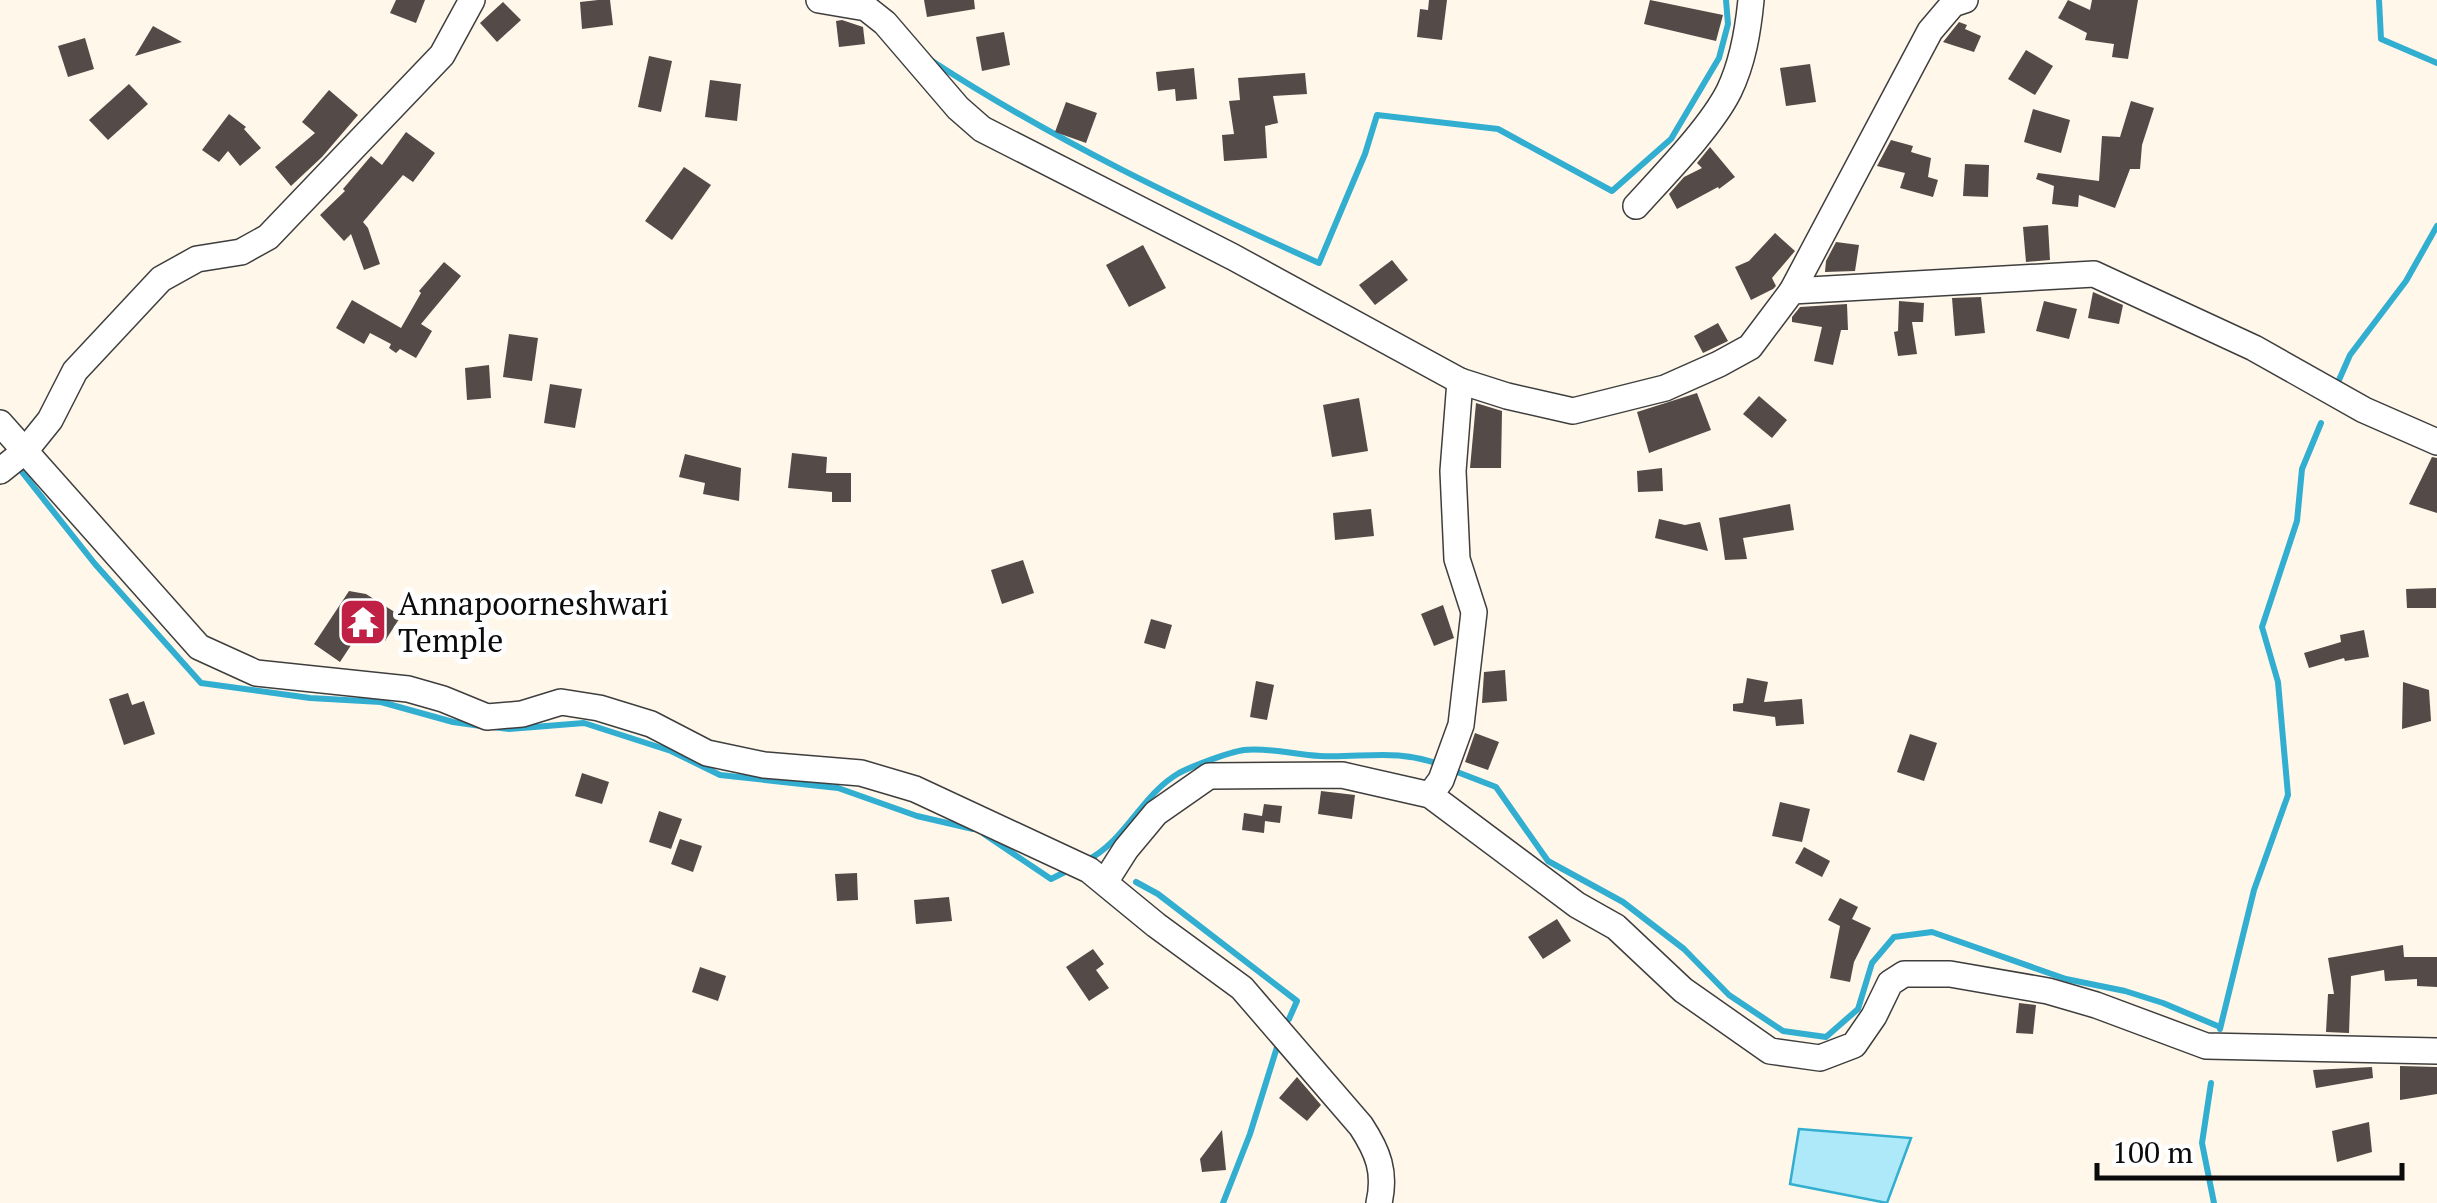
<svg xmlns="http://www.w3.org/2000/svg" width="2437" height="1203" font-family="'PT Serif',serif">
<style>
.water{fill:#ade9f8;stroke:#32aed1;stroke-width:2.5}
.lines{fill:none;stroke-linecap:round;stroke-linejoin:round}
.stream{stroke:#32aed1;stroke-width:6}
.building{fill:#544a48}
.minor-casing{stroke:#3e3e3e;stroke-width:28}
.minor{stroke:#fff;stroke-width:25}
.labels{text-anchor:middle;stroke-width:10;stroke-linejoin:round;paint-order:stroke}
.poi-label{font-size:32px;fill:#0b0b0b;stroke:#fff;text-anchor:start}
</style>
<rect width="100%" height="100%" fill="#fff7ea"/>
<path class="water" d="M1799,1129L1911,1138L1887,1203L1790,1184Z"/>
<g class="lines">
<g class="stream">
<path d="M2379,0L2381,39L2437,63"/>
<path d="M929,59C1053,140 1185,203 1319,263L1365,154L1377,115L1498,129L1612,191L1671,139L1719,58L1728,24L1726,0"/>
<path d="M2339,380L2350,355L2406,281L2437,226"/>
<path d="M18,467L95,564L201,683L310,698L381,702L453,722L481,726"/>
<path d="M493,727L509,729L584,723L671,751L720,775L838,788L917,816L973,829"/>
<path d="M1452,770L1496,787L1548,861L1623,902L1684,949L1729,995L1783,1031L1826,1037L1858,1009L1872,963L1894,937L1932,932L2066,979L2125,991L2163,1003L2220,1027"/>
<path d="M984,834L1051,879L1071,869"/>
<path d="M1086,861C1126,841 1141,795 1179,773C1192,766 1230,752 1244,750C1268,747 1296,755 1320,756C1364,758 1397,748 1441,765"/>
<path d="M1136,882L1158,894L1297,1001L1289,1019"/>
<path d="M2220,1029L2254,890L2288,795L2278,682L2262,627L2297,521L2302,469L2321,423"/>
<path d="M2211,1083L2202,1143L2214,1203"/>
<path d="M1223,1203L1250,1134L1278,1044"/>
</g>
</g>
<g class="building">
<path d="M396,0H425L416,23L390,13Z"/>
<path d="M598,0H610L613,25L582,29L580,2Z"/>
<path d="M924,0H974L975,9L927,17Z"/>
<path d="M1429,0H1447L1442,40L1417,37L1420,9L1428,10Z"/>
<path d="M1650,0L1723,15L1716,41L1644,24Z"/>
<path d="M2068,0L2090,10L2092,0H2138L2128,59L2112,57L2114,44L2085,40L2087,33L2058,18Z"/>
<path d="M503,2L521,20L497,42L480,23Z"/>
<path d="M842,20L863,27L865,44L839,47L836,21Z"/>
<path d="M1959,22L1967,25L1965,29L1981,36L1974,52L1943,42Z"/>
<path d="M153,26L182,42L135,56Z"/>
<path d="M1004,32L1010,65L982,71L976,37Z"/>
<path d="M85,38L94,69L68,77L58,46Z"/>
<path d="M2026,50L2053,66L2035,95L2008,79Z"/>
<path d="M649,56L672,61L661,112L638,107Z"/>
<path d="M1810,64L1816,102L1786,106L1780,68Z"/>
<path d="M1194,68L1197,99L1176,101L1175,89L1158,91L1156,72Z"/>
<path d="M1305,73L1307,94L1273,96L1278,123L1265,126L1267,158L1224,161L1222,135L1234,134L1229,101L1240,100L1238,78Z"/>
<path d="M710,80L741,84L737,121L705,117Z"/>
<path d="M129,84L148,104L108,140L89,120Z"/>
<path d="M329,90L358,115L322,157L291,186L275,167L315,133L302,122Z"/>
<path d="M2131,101L2154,108L2142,145L2140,169H2130L2115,208L2079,195L2078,207L2052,204L2054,186L2036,179L2038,173L2099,181L2102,136L2120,137Z"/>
<path d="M1066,102L1097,113L1086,143L1055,132Z"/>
<path d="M2033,109L2070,120L2061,153L2024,142Z"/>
<path d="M229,114L246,127L244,129L261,148L240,166L228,151L219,162L202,150Z"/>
<path d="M406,132L435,153L413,182L403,175L363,222L368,228L380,264L364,270L351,234L344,241L320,215L345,191L343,189L371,156L382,165Z"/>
<path d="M1891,140L1913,146L1911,152L1931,158L1928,177L1938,180L1933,197L1900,188L1905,173L1877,166Z"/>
<path d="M1710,147L1735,177L1719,189L1718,187L1677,209L1669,194L1684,177L1702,168L1697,163Z"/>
<path d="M1965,164L1989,165L1988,197L1963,196Z"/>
<path d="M684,167L711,185L672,240L645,221Z"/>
<path d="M2048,225L2050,260L2026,262L2023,227Z"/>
<path d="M1775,233L1795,251L1772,278L1776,286L1773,289L1751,300L1735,267L1749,261Z"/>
<path d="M1836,242L1859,245L1855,271L1825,272L1826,261Z"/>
<path d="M1143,245L1166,288L1129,307L1106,265Z"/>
<path d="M1392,260L1408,280L1375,305L1359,285Z"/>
<path d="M444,262L461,276L421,324L432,331L416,358L400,349L396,353L389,348L391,344L370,333L364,344L336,328L352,300L401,328L421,293L419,291Z"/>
<path d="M2093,292L2123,305L2119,324L2088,318Z"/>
<path d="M1981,297L1985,333L1955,336L1952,298Z"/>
<path d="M1899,301L1924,303L1923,322H1912L1917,354L1898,356L1894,332L1898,331Z"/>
<path d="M2044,301L2077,309L2069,339L2036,331Z"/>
<path d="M1847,304L1848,330H1841L1833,365L1814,361L1822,327L1792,322V317L1800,307Z"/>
<path d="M1718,323L1728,341L1703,353L1694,336Z"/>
<path d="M509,334L538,338L532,381L503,377Z"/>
<path d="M489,365L491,398L467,400L465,368Z"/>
<path d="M550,384L582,389L575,428L544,423Z"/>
<path d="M1697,393L1711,430L1649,453L1637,412Z"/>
<path d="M1759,396L1787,420L1772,438L1743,414Z"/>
<path d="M1359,398L1368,451L1332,457L1323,405Z"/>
<path d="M1476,403L1502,411L1501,468H1470Z"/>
<path d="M792,453L827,457L826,473H851V502H832V492L788,488Z"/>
<path d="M685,454L741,468L739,501L703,494L705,483L679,477Z"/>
<path d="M2432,457L2437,458V513L2409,504Z"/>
<path d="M1662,468L1663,491L1638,492L1637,471Z"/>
<path d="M1790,504L1794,530L1743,538L1747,559L1725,560L1719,518Z"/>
<path d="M1371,509L1374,536L1335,540L1333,513Z"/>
<path d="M1659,519L1685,525L1700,522L1708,551L1655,538Z"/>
<path d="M1023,560L1034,593L1002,604L991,570Z"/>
<path d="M2436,588V608H2407L2406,589Z"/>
<path d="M349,591L366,594L401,616L385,641L363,627L340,662L314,644Z"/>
<path d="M1443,605L1454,638L1434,646L1421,614Z"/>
<path d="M1151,619L1172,625L1165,649L1144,643Z"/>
<path d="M2364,630L2369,657L2345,661L2344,658L2309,668L2304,653L2341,642L2340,635Z"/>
<path d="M1505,670L1507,701L1482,703L1484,672Z"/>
<path d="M1747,678L1768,682L1764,702L1802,699L1804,724L1776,726L1775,717L1733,711V704L1743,703Z"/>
<path d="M1256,681L1274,685L1267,720L1250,717Z"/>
<path d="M2403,682L2429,690L2431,721L2402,729Z"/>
<path d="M128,693L132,705L144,701L155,734L124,745L109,699Z"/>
<path d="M1475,733L1499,742L1488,770L1465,762Z"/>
<path d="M1910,734L1937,743L1924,781L1897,772Z"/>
<path d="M582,773L609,782L602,804L575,796Z"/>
<path d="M1321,791L1355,795L1352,819L1318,814Z"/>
<path d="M1780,802L1810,809L1802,842L1772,836Z"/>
<path d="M1264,804L1282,806L1280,823L1265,821L1264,833L1242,830L1244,813L1262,816Z"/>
<path d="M659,811L682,819L671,849L649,842Z"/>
<path d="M680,839L702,846L693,872L671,864Z"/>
<path d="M1804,847L1830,861L1822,877L1795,863Z"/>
<path d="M857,873L858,900L837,901L835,874Z"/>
<path d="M949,897L952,921L916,924L914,900Z"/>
<path d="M1840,898L1858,907L1852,919L1871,928L1854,962L1850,982L1830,978L1840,926L1828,920Z"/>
<path d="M1557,919L1571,941L1543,959L1528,937Z"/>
<path d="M2403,945L2404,957H2437V987L2417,986V979L2385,981L2384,970L2351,976L2349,1033L2326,1032L2328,994H2334L2328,958Z"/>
<path d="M1093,949L1104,964L1096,970L1109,988L1089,1001L1066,967Z"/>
<path d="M700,967L726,976L718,1001L692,992Z"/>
<path d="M2019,1003L2036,1005L2033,1034L2016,1033Z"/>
<path d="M2400,1066L2437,1067V1094L2400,1100Z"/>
<path d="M2372,1067L2373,1078L2316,1088L2313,1070Z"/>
<path d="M1297,1077L1321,1105L1307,1121L1279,1098Z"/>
<path d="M2369,1122L2372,1152L2337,1162L2332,1131Z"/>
<path d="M1222,1130L1226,1170L1202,1172L1200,1159Z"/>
</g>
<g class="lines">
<g class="minor-casing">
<g id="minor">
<path d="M819,0L866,8L885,23L958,108L982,129L1233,257L1460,381L1507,396L1573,411L1665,388L1719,364L1750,347L1792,291L2094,274L2254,348L2364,410L2437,442"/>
<path d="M1636,206C1664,175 1711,127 1729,91C1743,62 1748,31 1751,0"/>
<path d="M1792,291L1930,31L1953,4L1965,0"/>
<path d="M0,423L199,647L256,673L408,689L443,699L487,717L522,714L561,702L599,708L651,724L707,753L764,765L861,773L915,789L1089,870L1156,925L1242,988L1361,1126C1378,1152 1386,1172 1379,1203"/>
<path d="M0,471L25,451L50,420L75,371L161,279L197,259L241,252L268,237L442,55L472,0"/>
<path d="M1430,795L1441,780L1461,725L1474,612L1457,559L1453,471L1460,381"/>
<path d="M1105,882L1126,849L1156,813L1209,776L1342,775L1430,795L1577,905L1616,927L1683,990L1770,1051L1820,1058L1854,1045L1874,1016L1890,983L1904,974H1950L2048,991L2096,1005L2206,1046L2437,1051"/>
</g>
</g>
<use href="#minor" class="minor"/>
</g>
<defs>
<g id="temple-square" transform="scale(2.5)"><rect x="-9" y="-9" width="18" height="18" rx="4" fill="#bf2044" stroke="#fff"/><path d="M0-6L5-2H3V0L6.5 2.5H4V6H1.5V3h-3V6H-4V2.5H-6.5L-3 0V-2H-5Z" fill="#fff"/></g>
</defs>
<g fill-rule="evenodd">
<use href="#temple-square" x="363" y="622"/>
</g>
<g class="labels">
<g class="poi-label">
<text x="398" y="615">Annapoorneshwari<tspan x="398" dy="37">Temple</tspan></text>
</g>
</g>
<path d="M2097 1163v15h305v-15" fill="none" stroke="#0b0b0b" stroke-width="5"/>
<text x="2112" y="1163" font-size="30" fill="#0b0b0b" stroke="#ffffff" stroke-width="8" paint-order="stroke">100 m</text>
</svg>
